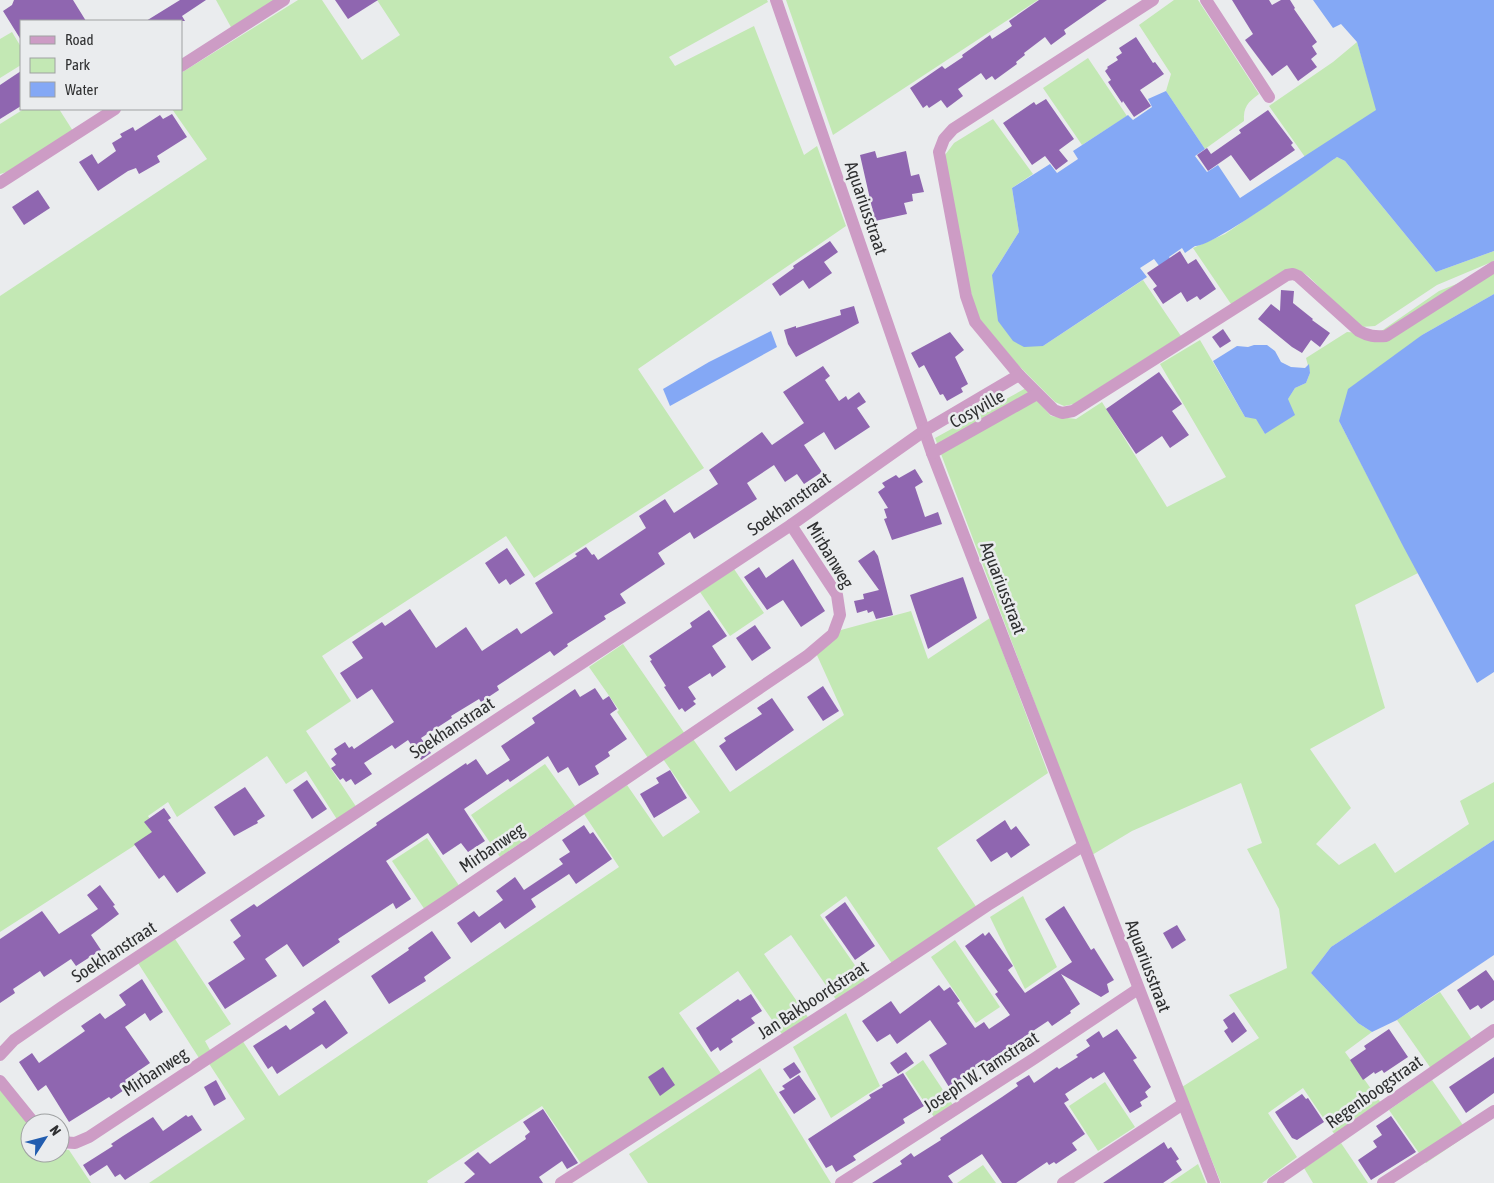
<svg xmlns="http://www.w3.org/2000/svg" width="1494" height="1183" font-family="'Asap Condensed',sans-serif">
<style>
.green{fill:#c3e8b4}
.water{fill:#84a8f5}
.building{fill:#8f66b0}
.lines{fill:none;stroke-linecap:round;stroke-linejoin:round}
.minor{stroke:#cd9cc5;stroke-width:12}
.labels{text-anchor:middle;stroke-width:5;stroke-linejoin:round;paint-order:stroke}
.street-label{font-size:18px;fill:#2f3031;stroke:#eaecee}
</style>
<rect width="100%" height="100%" fill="#eaecee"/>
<g class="green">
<path d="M216,0H278L232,29Z"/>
<path d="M298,0H322L362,60L400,35L377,0H767L768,2L669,57L675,66L754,26L804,155L817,146L846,226L638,369L704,468L534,578L506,536L322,656L351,701L306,731L357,808L338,821L306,771L286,784L267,756L177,817L168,802L148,816L157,831L0,932V296L207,159L172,109H181V73Z"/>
<path d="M786,0H1038L833,135Z"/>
<path d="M1174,0H1198L1259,94C1248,102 1243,107 1244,121L1205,149L1166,91L1171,74L1139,25Z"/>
<path d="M12,32L21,47V65L0,78V39Z"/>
<path d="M1357,42L1377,110L1305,157L1269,106L1333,62Z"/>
<path d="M1088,58L1127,116L1082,145L1043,88Z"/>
<path d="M24,109H59L73,131L7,172L0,174V124Z"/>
<path d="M993,119L1033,174L1012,188L1019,232L992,275L1043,346L1143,280L1181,336L1074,404L1064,406L1055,402L1017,364L977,316L964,265L945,155L954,143Z"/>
<path d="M1337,157L1345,161L1436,272L1494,251V261L1437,285L1375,326L1361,327L1308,276L1299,270L1231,304L1193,248L1225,234Z"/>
<path d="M1494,269V294L1422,335L1339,421L1418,573L1355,605L1385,708L1310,749L1351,808L1316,844L1339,865L1375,843L1395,873L1469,824L1460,801L1494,782V840L1331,947L1311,973L1358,1023L1372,1032L1345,1052L1381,1103L1335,1135L1303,1088L1268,1113L1297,1157L1262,1183H1221L1182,1087L1259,1038L1229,995L1287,968L1279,909L1247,849L1262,843L1241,783L1132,831L1092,855L935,438L1026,388L1051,416L1076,419L1102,402L1167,507L1226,477L1160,364L1200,340L1245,417L1256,418L1265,434L1295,388L1306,383L1310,373L1306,358L1347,332L1377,334L1439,291Z"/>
<path d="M734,569L764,613L730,636L700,592Z"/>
<path d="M911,611L928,659L990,618L1048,773L937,848L979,911L895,968L846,896L820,915L868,984L839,1004L791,935L764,954L812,1023L786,1040L738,971L679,1013L725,1079L586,1171L542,1106L427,1181L428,1183H149L245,1119L208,1062L242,1040L279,1096L619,867L584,814L627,785L663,837L700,812L663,759L693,739L730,792L844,715L816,653L841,630Z"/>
<path d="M623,644L685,734L648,758L617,712L619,710L589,667Z"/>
<path d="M545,764L575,806L500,857L471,815Z"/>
<path d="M427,838L460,887L425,910L392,861Z"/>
<path d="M1023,896L1057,967L1025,989L990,917Z"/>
<path d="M175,939L231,1024L205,1041L210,1050L199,1058L138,963Z"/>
<path d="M955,940L1000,1007L976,1023L931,957Z"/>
<path d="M1440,992L1473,1041L1432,1070L1397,1020Z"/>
<path d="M846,1013L880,1086L831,1118L793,1047Z"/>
<path d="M923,1060L953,1105L934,1117L905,1073Z"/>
<path d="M760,1068L831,1183H648L629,1154Z"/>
<path d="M1432,1080L1469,1134L1426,1163L1389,1110Z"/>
<path d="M1105,1082L1135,1127L1098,1151L1069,1106Z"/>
<path d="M0,1090L30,1124V1153H60V1149L69,1150L91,1183H0Z"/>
<path d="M1341,1143L1368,1183H1313L1304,1168Z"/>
<path d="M1198,1164L1206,1183H1170Z"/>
<path d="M983,1165L996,1183H957Z"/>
</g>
<g class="water">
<path d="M1313,0H1494V251L1436,272L1345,161L1337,157C1317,171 1211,248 1195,246L1185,253L1182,248L1169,257L1171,260L1160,267L1154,259L1140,268L1147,277L1043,346L1024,347L1013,341L998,321L992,275L1019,232L1012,188L1050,164L1057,173L1078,159L1073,151L1128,115L1133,120L1152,107L1148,99L1166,91L1205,149L1195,156L1207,172L1218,165L1240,198L1376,110L1357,42L1341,24L1333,28Z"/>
<path d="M1494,294V672L1477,683L1403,546L1339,421L1348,389L1422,335Z"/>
<path d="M771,331L777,347L670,406L663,389L709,362Z"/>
<path d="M1254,345H1267L1275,351L1281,362L1291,367L1305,368L1309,364L1310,373L1306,383L1295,388L1288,399L1295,415L1265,434L1256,419L1245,417L1213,361L1237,346L1248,347Z"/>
<path d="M1494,840V955L1397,1020L1372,1032L1358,1023L1311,973L1331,947Z"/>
</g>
<g class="building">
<path d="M14,0H73L86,21H21V40L3,11L12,5Z"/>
<path d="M180,0H206L182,16L185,21H146Z"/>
<path d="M335,0H378L348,19Z"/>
<path d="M1039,0H1107L1064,30L1066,34L1051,45L1045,37L1024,53L1025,55L1016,62L1017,64L995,80L992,76L986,80L981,73L958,89L963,96L947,108L941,100L929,108L927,105L923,108L910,88L942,66L945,69L963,57L962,55L990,35L992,39L1012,26L1009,21Z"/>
<path d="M1232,0H1269L1272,5L1281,0H1290L1295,8L1294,9L1317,42L1312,46L1317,54L1311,59L1317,67L1298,81L1287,65L1272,76L1245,40L1253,34Z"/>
<path d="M1136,37L1153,63L1155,62L1164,74L1140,90L1151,106L1134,117L1123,101L1122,103L1108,82L1111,80L1105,71L1108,68L1107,67L1118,60L1116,57L1122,53L1119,48Z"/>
<path d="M21,71V106L0,119V85Z"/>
<path d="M1046,99L1074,139L1059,150L1068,161L1056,170L1045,156L1032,165L1003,123L1034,102L1036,105Z"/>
<path d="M1268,110L1293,143L1291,145L1295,150L1250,181L1231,155L1208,171L1197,155L1207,148L1211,154L1241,133L1239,130Z"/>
<path d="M172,114L187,137L157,156L160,162L139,174L136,168L128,171L98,191L79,162L92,154L98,164L116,151L112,143L122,137L120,134L133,127L135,131L160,115L163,119Z"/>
<path d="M875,151L877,158L906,151L911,176L919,174L924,192L912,194L913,201L904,203L907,214L875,221L860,155Z"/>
<path d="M38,190L50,208L24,225L12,207Z"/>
<path d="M830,241L838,252L824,262L832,273L809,289L803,280L780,296L772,284L794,268L793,266Z"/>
<path d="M1180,251L1188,264L1196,259L1216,289L1200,300L1197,296L1187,302L1181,292L1163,304L1153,289L1157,286L1147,273Z"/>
<path d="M1281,290L1294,291L1293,303L1313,319L1312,320L1330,333L1320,347L1311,340L1302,353L1292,347L1258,319L1271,304L1280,311Z"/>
<path d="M854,306L859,323L796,357L788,344L784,330L796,326V328L841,315L840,310Z"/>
<path d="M1223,329L1231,341L1220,348L1212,337Z"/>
<path d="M950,332L964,350L955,357L968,384L961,388L963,392L947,401L943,394L940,395L924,365L919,368L911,353Z"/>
<path d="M823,366L830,376L825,380L839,401L846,396L848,400L859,392L866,402L857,408L870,427L835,450L824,432L804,445L822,472L804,484L797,474L785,482L774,465L747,483L757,499L694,539L690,532L658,553L665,564L620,594L626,603L604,616L606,619L567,644L568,646L554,656L550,651L497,686L499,690L481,702L479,699L451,716L452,718L421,738L431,753L421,760L408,740L395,749L392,745L364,763L372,774L355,785L351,779L346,782L343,778L340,780L331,768L336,765L331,759L337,754L334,749L345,742L349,748L352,746L354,749L394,722L372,689L357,699L340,673L363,658L352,642L382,622L385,626L410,609L436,648L466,627L482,651L517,628L521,634L553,613L535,583L577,556L575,554L586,547L592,555L594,554L598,560L646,528L639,516L665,499L674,513L718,484L709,470L762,432L772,445L804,423L783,392Z"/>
<path d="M1159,372L1182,404L1172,411L1189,435L1170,448L1162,436L1136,454L1106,409Z"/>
<path d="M915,469L923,482L915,487L925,517L938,512L942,524L892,540L884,519L887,518L884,509L888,508L878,492L885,487L882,483L896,475L899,478Z"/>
<path d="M507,548L525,575L510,585L506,579L499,584L485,563Z"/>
<path d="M874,550L878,556L893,615L876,619L873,611L868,613L867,610L857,613L854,601L864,599L863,594L879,590L858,561Z"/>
<path d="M793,559L825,611L801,627L783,600L767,610L744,577L759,567L766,578Z"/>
<path d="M963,577L977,618L928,649L910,595Z"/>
<path d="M709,610L727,636L712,646L726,667L712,677L710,673L688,687L696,699L693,701L696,704L685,712L682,708L679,710L664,687L666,686L650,661L652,660L649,656L692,627L690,623Z"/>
<path d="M755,625L771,648L752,661L736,638Z"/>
<path d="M823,686L839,711L823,721L807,697Z"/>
<path d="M595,688L603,700L609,696L617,709L610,714L627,739L608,752L610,756L595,766L599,774L579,786L568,767L558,773L548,756L510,782L508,779L464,809L485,841L468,852L461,843L443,855L428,833L386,861L411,899L396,909L393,903L338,939L340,942L303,967L287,944L265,959L277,976L225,1009L208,983L245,959L233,942L241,936L230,920L254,904L257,907L377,825L376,823L466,763L467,765L476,759L487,775L510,760L501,746L535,723L532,718L575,689L580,697Z"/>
<path d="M772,698L794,730L736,771L719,746L726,741L724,738L762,714L757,708Z"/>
<path d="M670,770L687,798L654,818L640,794L659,783L656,778Z"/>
<path d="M307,780L327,809L312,819L293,790Z"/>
<path d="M245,787L265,816L257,821L258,823L234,836L214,807Z"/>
<path d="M164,808L171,818L168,820L206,873L177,893L164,875L159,879L134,844L152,832L144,822Z"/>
<path d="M1005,820L1011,830L1016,826L1030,845L1011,858L1007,852L991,862L976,840Z"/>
<path d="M584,825L590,834L593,832L612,859L576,884L569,874L531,899L536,907L505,929L500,922L471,943L457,923L474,911L479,917L503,900L496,891L515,877L524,890L563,864L559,859L570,852L562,840Z"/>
<path d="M100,885L115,905L113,906L119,914L91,935L101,950L76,966L71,959L44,977L40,971L13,989L15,993L0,1003V939L42,911L59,934L98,909L87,895Z"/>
<path d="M845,902L875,946L855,960L825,917Z"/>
<path d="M1064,906L1091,950L1094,948L1114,980L1107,984L1109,992L1101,997L1061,974L1080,1004L1070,1011L1071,1013L1052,1026L1048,1021L949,1087L929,1055L947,1044L930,1020L897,1044L890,1034L877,1042L862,1021L891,1001L900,1014L939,985L944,991L950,987L960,1001L957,1003L975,1028L984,1022L989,1029L1010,1015L995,994L998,992L965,946L983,933L985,936L989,932L1013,966L1008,970L1025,993L1072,962L1045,919Z"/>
<path d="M1177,925L1186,940L1172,949L1163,933Z"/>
<path d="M432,931L451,958L424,977L426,981L389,1004L371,976L409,950L408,948Z"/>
<path d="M1486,970L1494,981V1000L1481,1009L1478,1005L1470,1010L1457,990Z"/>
<path d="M142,979L163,1012L150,1021L145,1013L125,1027L150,1063L125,1080L130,1086L111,1099L109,1097L69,1122L46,1085L38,1091L19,1062L32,1053L39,1063L85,1031L81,1026L100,1013L105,1019L126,1005L119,995Z"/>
<path d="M751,994L762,1011L751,1018L755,1023L731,1039L733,1042L720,1051L718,1047L711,1052L696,1028L738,999L740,1001Z"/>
<path d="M325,1000L348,1033L326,1049L322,1044L277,1074L272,1066L268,1069L253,1046L286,1025L290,1030L315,1013L312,1009Z"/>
<path d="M1234,1012L1247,1031L1232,1043L1224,1031L1228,1028L1223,1020Z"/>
<path d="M1117,1029L1137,1058L1133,1060L1151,1087L1145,1092L1148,1097L1140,1102L1142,1106L1130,1113L1104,1072L1093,1079L1091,1077L1065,1094L1069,1100L1064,1103L1085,1134L1072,1143L1077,1150L1056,1164L1054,1162L1049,1165L1047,1162L1016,1183H1002L982,1154L948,1176L953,1183H872L902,1164L900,1161L911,1153L914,1157L941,1140L940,1138L1002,1097L1018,1086L1016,1083L1029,1075L1034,1083L1057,1067L1059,1069L1078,1057L1076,1055L1090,1046L1086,1040L1099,1031L1103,1038Z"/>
<path d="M1389,1029L1408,1057L1384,1073L1382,1070L1375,1074L1374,1072L1363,1080L1350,1060L1366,1049L1364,1046Z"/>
<path d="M906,1052L914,1063L898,1074L890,1063Z"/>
<path d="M1494,1057V1093L1466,1113L1449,1087Z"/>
<path d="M794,1062L801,1072L790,1079L783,1069Z"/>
<path d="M663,1067L675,1085L660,1096L648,1077Z"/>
<path d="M903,1073L924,1106L903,1119L905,1123L853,1156L856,1160L836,1172L832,1165L826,1168L808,1139L871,1098L869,1095L883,1087L882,1085Z"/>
<path d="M799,1075L816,1099L794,1114L779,1092L785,1089L782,1086Z"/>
<path d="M216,1080L226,1099L214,1106L204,1087Z"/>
<path d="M1302,1094L1306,1099L1308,1098L1324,1122L1297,1140L1292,1138L1275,1112Z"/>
<path d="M543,1109L578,1163L567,1169L562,1161L539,1177L543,1183H464L475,1174L464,1163L478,1152L490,1164L526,1139L525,1136L530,1132L523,1122Z"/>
<path d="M186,1115L188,1117L192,1115L202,1130L125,1180L120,1174L115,1177L107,1165L90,1176L83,1165L113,1146L111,1144L123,1136L153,1117L163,1131Z"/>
<path d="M1391,1116L1416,1152L1371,1180L1358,1160L1377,1147L1373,1141L1382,1135L1376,1126Z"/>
<path d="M1164,1142L1168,1149L1171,1147L1179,1159L1176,1161L1182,1170L1163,1183H1103Z"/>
</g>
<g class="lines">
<g class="minor">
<path d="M776,0L932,453L1214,1183"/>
<path d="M1153,0L953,129L944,139L939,152L966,296L975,322L1019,375L1054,410L1062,413L1073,411L1287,275L1293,274L1298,276L1359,331C1368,336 1375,337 1386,336L1494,267"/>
<path d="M1206,0L1269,97"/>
<path d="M181,66L284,0"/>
<path d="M0,183L115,109"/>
<path d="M932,453L1037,394"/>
<path d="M0,1055L14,1040L62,1007L791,525L924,431L1019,375"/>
<path d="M0,1081L34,1123"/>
<path d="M60,1142L75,1143L89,1137L444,902L807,656L833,634L840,615L837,595L791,525"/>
<path d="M561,1183L859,991L988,905L1083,846"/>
<path d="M841,1183L1035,1058L1138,989"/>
<path d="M1063,1183L1183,1104"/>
<path d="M1273,1183L1494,1030"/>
<path d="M1383,1183L1494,1111"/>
</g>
</g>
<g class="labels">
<g class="street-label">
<text transform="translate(866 208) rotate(71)" y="6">Aquariusstraat</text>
<text transform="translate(977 409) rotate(-29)" y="6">Cosyville</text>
<text transform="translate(789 504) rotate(-35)" y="6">Soekhanstraat</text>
<text transform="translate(830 555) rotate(59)" y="6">Mirbanweg</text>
<text transform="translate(1003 588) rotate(69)" y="6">Aquariusstraat</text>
<text transform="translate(452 728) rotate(-33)" y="6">Soekhanstraat</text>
<text transform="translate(492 848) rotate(-34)" y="6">Mirbanweg</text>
<text transform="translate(114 952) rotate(-33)" y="6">Soekhanstraat</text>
<text transform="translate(1148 966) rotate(69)" y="6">Aquariusstraat</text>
<text transform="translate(813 1000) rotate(-33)" y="6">Jan Bakboordstraat</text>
<text transform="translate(155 1072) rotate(-33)" y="6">Mirbanweg</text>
<text transform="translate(981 1072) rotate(-33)" y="6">Joseph W. Tamstraat</text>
<text transform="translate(1374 1092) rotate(-35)" y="6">Regenboogstraat</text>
</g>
</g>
<rect x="20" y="20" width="162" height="90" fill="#eaecee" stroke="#9fa1a2"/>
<rect x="30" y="36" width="25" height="8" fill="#cd9cc5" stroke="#9fa1a2"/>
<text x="65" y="45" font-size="15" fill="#2f3031">Road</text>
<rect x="30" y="58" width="25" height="15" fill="#c3e8b4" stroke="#9fa1a2"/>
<text x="65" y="70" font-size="15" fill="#2f3031">Park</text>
<rect x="30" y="82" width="25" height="15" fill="#84a8f5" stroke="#9fa1a2"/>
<text x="65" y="95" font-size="15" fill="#2f3031">Water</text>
<g transform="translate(45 1138) rotate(54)"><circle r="24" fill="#eaecee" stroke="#9fa1a2"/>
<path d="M0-4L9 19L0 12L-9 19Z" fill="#225daf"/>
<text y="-8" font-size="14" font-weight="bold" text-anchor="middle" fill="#2f3031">N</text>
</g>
</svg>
